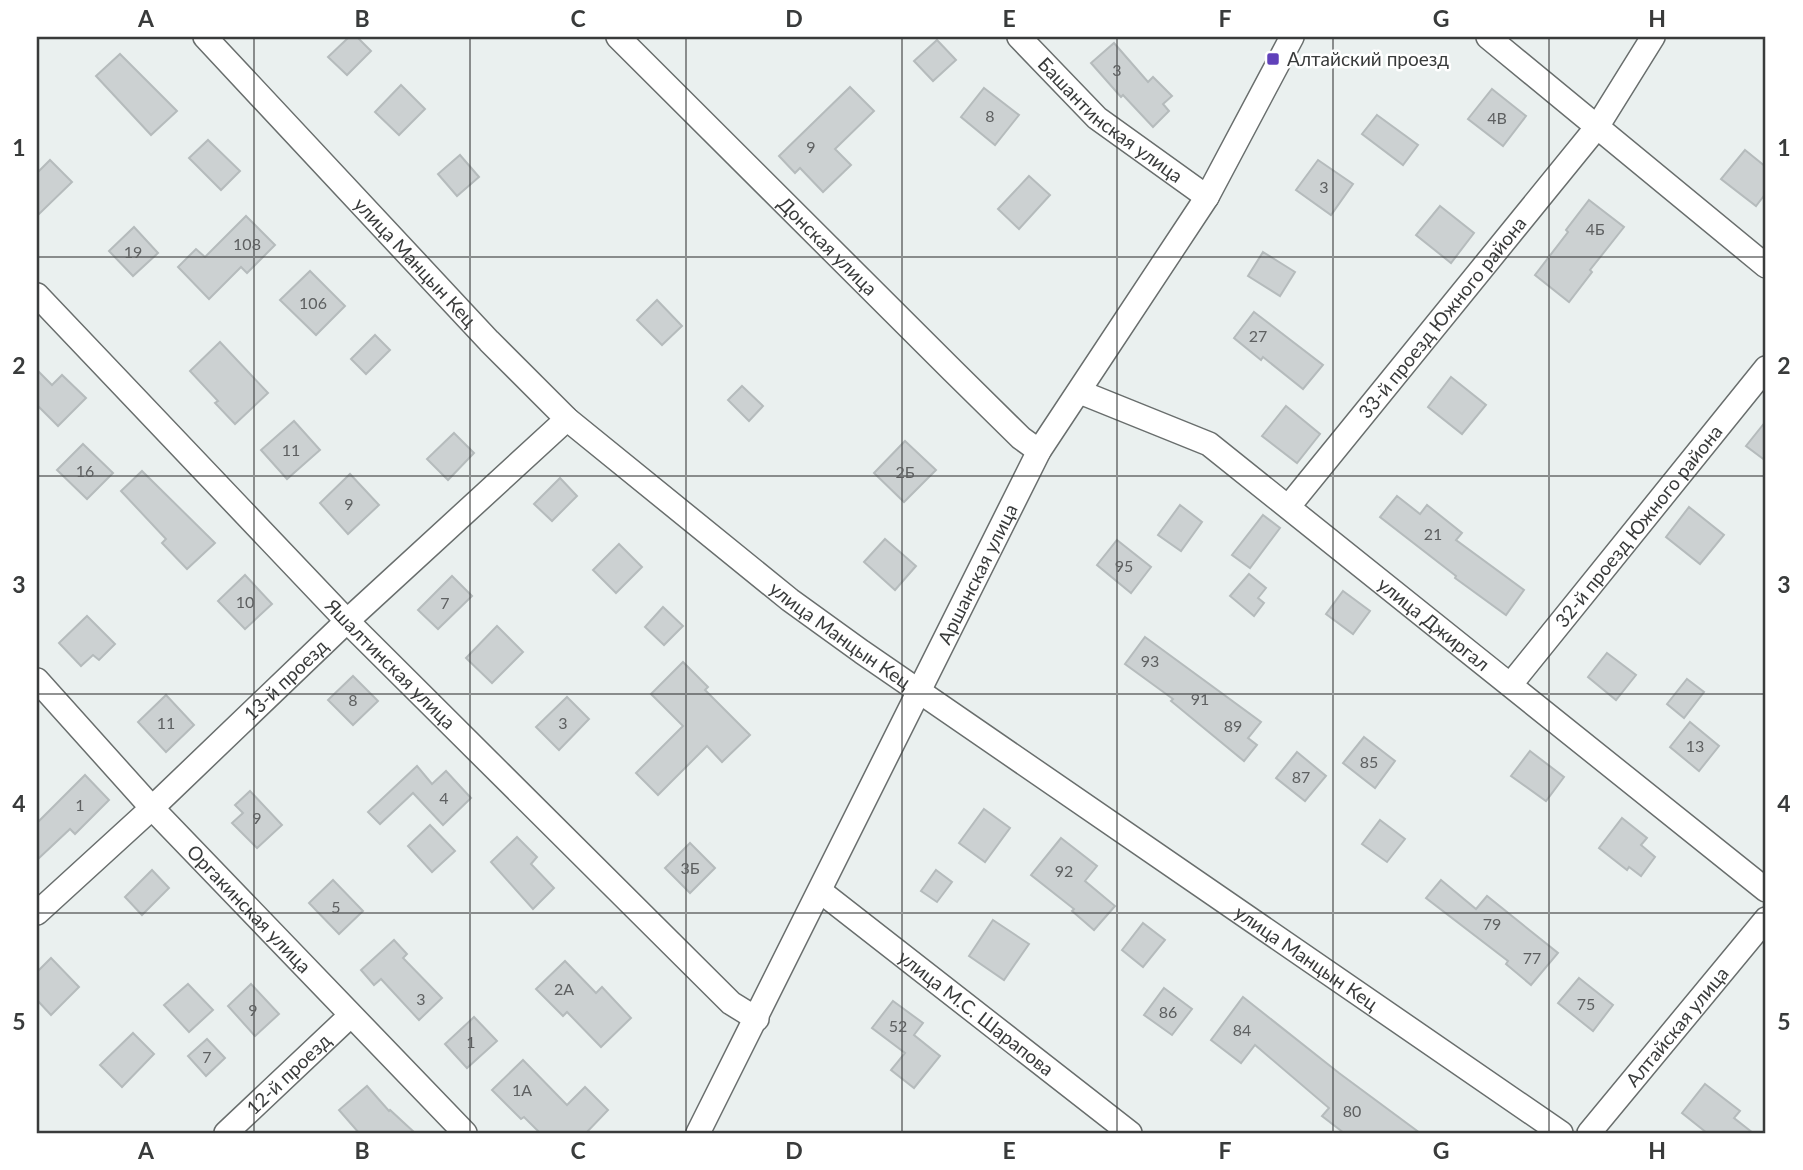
<svg xmlns="http://www.w3.org/2000/svg" width="1803" height="1170" font-family="Lato,sans-serif">
<style>
.building{fill:#ccd1d2;stroke:#b5bbbc;stroke-width:2}
.lines{fill:none;stroke-linecap:round;stroke-linejoin:round}
.minor-casing{stroke:#696e6d;stroke-width:26}
.minor{stroke:#fff;stroke-width:23}
.grid{fill:none;stroke:#393b3b;stroke-width:2;stroke-opacity:0.55}
.poi-dot{fill:#6041ba;stroke:#fff;stroke-width:2.5}
.labels{text-anchor:middle;stroke-width:5;stroke-linejoin:round;paint-order:stroke}
.number-label{font-size:16px;fill:#5e6061}
.poi-label{font-size:19px;fill:#393b3b;stroke:#fff;text-anchor:start}
.street-label{font-size:19px;fill:#393b3b;stroke:#fff}
.neatline{fill:none;stroke:#393b3b;stroke-width:2.5}
.grid-label{font-size:23px;text-anchor:middle;font-weight:bold;fill:#393b3b}
</style>
<rect width="100%" height="100%" fill="#eaf0ef"/>
<g class="building">
<path d="M349,37H357L371,51L347,75L328,57Z"/>
<path d="M937,40L956,60L933,81L914,61Z"/>
<path d="M1114,43L1148,82L1153,77L1172,96L1163,104L1169,111L1153,127L1123,95L1121,97L1091,63Z"/>
<path d="M120,54L177,111L151,135L96,76Z"/>
<path d="M401,85L425,109L399,135L375,112Z"/>
<path d="M850,87L874,111L835,149L851,165L823,192L800,168L795,173L779,156Z"/>
<path d="M984,88L1019,115L995,145L961,117Z"/>
<path d="M1492,89L1526,116L1503,146L1468,119Z"/>
<path d="M1377,115L1418,145L1403,165L1362,134Z"/>
<path d="M208,140L240,171L221,190L189,158Z"/>
<path d="M1745,150L1766,167V193L1756,206L1721,179Z"/>
<path d="M460,155L479,177L457,196L438,174Z"/>
<path d="M50,160L72,182L37,216V173Z"/>
<path d="M1318,160L1353,184L1331,215L1296,190Z"/>
<path d="M1029,176L1050,195L1019,229L998,209Z"/>
<path d="M1589,200L1624,227L1590,270L1592,272L1569,302L1535,275L1568,232L1566,230Z"/>
<path d="M1440,206L1474,233L1451,263L1416,235Z"/>
<path d="M246,216L275,245L247,273L241,267L209,299L178,267L196,249L205,257Z"/>
<path d="M134,227L158,253L133,276L109,251Z"/>
<path d="M1263,252L1295,272L1280,296L1248,276Z"/>
<path d="M310,271L345,306L316,335L280,300Z"/>
<path d="M657,300L682,326L662,345L637,320Z"/>
<path d="M1254,312L1323,365L1303,389L1263,357L1261,360L1234,338Z"/>
<path d="M375,335L390,350L366,374L351,359Z"/>
<path d="M220,342L268,393L235,424L215,403L218,401L190,371Z"/>
<path d="M37,370L52,385L62,375L86,398L58,426L37,405Z"/>
<path d="M1451,377L1486,405L1462,434L1428,407Z"/>
<path d="M742,386L763,406L749,421L728,400Z"/>
<path d="M1286,406L1320,434L1297,463L1262,436Z"/>
<path d="M294,421L320,450L287,479L261,450Z"/>
<path d="M1766,421V461L1746,446Z"/>
<path d="M454,433L474,453L448,480L427,459Z"/>
<path d="M905,441L936,470L904,502L874,473Z"/>
<path d="M83,444L113,473L87,499L57,470Z"/>
<path d="M142,471L215,543L187,569L162,543L166,539L121,491Z"/>
<path d="M350,474L379,505L348,534L320,503Z"/>
<path d="M560,478L577,496L552,521L534,504Z"/>
<path d="M1397,496L1420,514L1427,505L1462,533L1456,540L1524,590L1506,615L1455,578L1456,576L1380,517Z"/>
<path d="M1180,505L1202,522L1181,551L1158,535Z"/>
<path d="M1689,507L1724,535L1700,564L1666,537Z"/>
<path d="M1263,515L1280,528L1250,568L1232,555Z"/>
<path d="M885,539L916,566L895,590L864,562Z"/>
<path d="M1117,540L1151,567L1131,593L1097,565Z"/>
<path d="M619,544L642,567L616,593L593,570Z"/>
<path d="M1249,574L1266,588L1258,598L1264,603L1254,616L1230,596Z"/>
<path d="M245,575L272,604L245,629L218,601Z"/>
<path d="M452,576L472,596L438,629L418,610Z"/>
<path d="M1343,591L1370,611L1353,634L1326,614Z"/>
<path d="M663,607L683,626L664,645L645,627Z"/>
<path d="M87,616L115,644L99,660L93,655L81,666L59,643Z"/>
<path d="M497,626L523,652L492,683L466,658Z"/>
<path d="M1145,637L1261,722L1248,738L1257,745L1244,761L1171,701L1173,699L1125,664Z"/>
<path d="M1607,653L1636,675L1616,700L1588,677Z"/>
<path d="M683,662L708,687L705,690L750,735L722,762L707,746L658,795L636,773L683,726L651,694Z"/>
<path d="M353,676L378,701L353,725L328,700Z"/>
<path d="M1687,679L1704,692L1684,718L1667,704Z"/>
<path d="M166,695L194,725L166,752L138,722Z"/>
<path d="M567,697L589,719L559,750L536,727Z"/>
<path d="M1690,722L1719,746L1699,771L1670,747Z"/>
<path d="M1364,737L1395,761L1375,788L1343,763Z"/>
<path d="M1530,751L1564,777L1546,801L1511,776Z"/>
<path d="M1297,752L1326,776L1305,801L1276,778Z"/>
<path d="M417,766L432,784L446,771L471,798L443,825L413,793L380,824L368,812Z"/>
<path d="M85,775L109,800L75,834L70,829L37,860V823Z"/>
<path d="M250,791L282,825L257,848L232,823L243,813L235,805Z"/>
<path d="M984,809L1010,828L985,862L959,843Z"/>
<path d="M1622,818L1647,838L1641,845L1655,857L1641,876L1629,867L1627,870L1599,848Z"/>
<path d="M1380,820L1405,839L1387,862L1362,844Z"/>
<path d="M430,825L455,851L432,872L408,846Z"/>
<path d="M517,837L537,857L531,864L554,888L533,909L491,862Z"/>
<path d="M1061,838L1097,866L1085,881L1115,906L1094,930L1072,911L1074,909L1031,875Z"/>
<path d="M690,843L715,868L690,893L665,868Z"/>
<path d="M152,870L169,888L142,915L125,897Z"/>
<path d="M936,870L952,882L937,902L921,891Z"/>
<path d="M333,880L363,911L339,934L309,903Z"/>
<path d="M1441,880L1476,909L1487,896L1558,953L1531,985L1506,964L1508,961L1426,898Z"/>
<path d="M993,920L1029,944L1004,980L969,956Z"/>
<path d="M1143,923L1165,940L1143,967L1122,950Z"/>
<path d="M394,940L407,954L403,958L442,998L419,1020L381,979L374,985L361,970Z"/>
<path d="M51,958L79,987L51,1015L37,1000V972Z"/>
<path d="M565,961L596,993L602,987L631,1018L601,1047L567,1012L563,1016L536,989Z"/>
<path d="M1579,978L1613,1005L1593,1031L1558,1003Z"/>
<path d="M188,984L213,1010L189,1032L164,1005Z"/>
<path d="M251,984L279,1014L255,1036L228,1006Z"/>
<path d="M1164,988L1192,1009L1172,1035L1144,1015Z"/>
<path d="M1243,997L1339,1073L1420,1133H1344L1322,1116L1329,1108L1255,1045L1241,1063L1211,1040Z"/>
<path d="M893,1001L923,1023L914,1035L940,1056L914,1088L891,1070L905,1053L872,1028Z"/>
<path d="M474,1017L497,1041L467,1068L445,1044Z"/>
<path d="M133,1033L154,1054L122,1087L100,1065Z"/>
<path d="M207,1039L225,1058L206,1076L188,1056Z"/>
<path d="M523,1060L567,1105L585,1087L608,1110L586,1133H540L524,1117L521,1119L492,1090Z"/>
<path d="M1705,1084L1740,1111L1734,1118L1753,1133H1707L1682,1113Z"/>
<path d="M367,1086L389,1111L390,1110L415,1133H359L339,1110Z"/>
</g>
<g class="lines">
<g class="minor-casing">
<g id="minor">
<path id="s1" d="M205,37L489,341L567,419L790,600L862,652L1561,1133"/>
<path id="s2" d="M618,37L953,371L1021,438L1039,451"/>
<path id="s3" d="M1019,37L1097,118L1207,197"/>
<path d="M1488,37L1766,266"/>
<path id="s4" d="M37,295L347,621L731,1003L757,1019"/>
<path id="s5" d="M1080,392L1209,444L1766,890"/>
<path id="s6" d="M1289,506L1597,127L1653,37"/>
<path id="s7" d="M37,680L152,808L465,1133"/>
<path id="s8" d="M1511,684L1766,368"/>
<path id="s9" d="M820,891L1130,1133"/>
<path id="s10" d="M37,913L152,808L347,621L567,419"/>
<path id="s11" d="M226,1133L350,1016"/>
<path id="s12" d="M698,1133L1039,451L1207,197L1292,37"/>
<path id="s13" d="M1589,1133L1766,919"/>
</g>
</g>
<use href="#minor" class="minor"/>
</g>
<path class="grid" d="M254,37V1133M470,37V1133M686,37V1133M902,37V1133M1117,37V1133M1333,37V1133M1549,37V1133M37,257H1766M37,476H1766M37,694H1766M37,913H1766"/>
<rect class="poi-dot" x="1266" y="52" width="14" height="14" rx="3.5"/>
<g class="labels">
<g class="number-label">
<text x="1117" y="76">3</text>
<text x="990" y="122">8</text>
<text x="1497" y="124">4В</text>
<text x="811" y="153">9</text>
<text x="1324" y="193">3</text>
<text x="1595" y="235">4Б</text>
<text x="247" y="250">108</text>
<text x="133" y="258">19</text>
<text x="313" y="309">106</text>
<text x="1258" y="342">27</text>
<text x="291" y="456">11</text>
<text x="85" y="477">16</text>
<text x="905" y="478">2Б</text>
<text x="349" y="510">9</text>
<text x="1433" y="540">21</text>
<text x="1124" y="572">95</text>
<text x="245" y="608">10</text>
<text x="445" y="609">7</text>
<text x="1150" y="667">93</text>
<text x="1200" y="705">91</text>
<text x="353" y="706">8</text>
<text x="166" y="729">11</text>
<text x="563" y="729">3</text>
<text x="1233" y="732">89</text>
<text x="1695" y="752">13</text>
<text x="1369" y="768">85</text>
<text x="1301" y="783">87</text>
<text x="444" y="804">4</text>
<text x="80" y="811">1</text>
<text x="257" y="824">9</text>
<text x="690" y="874">3Б</text>
<text x="1064" y="877">92</text>
<text x="336" y="913">5</text>
<text x="1492" y="930">79</text>
<text x="1532" y="964">77</text>
<text x="564" y="995">2А</text>
<text x="421" y="1005">3</text>
<text x="1586" y="1010">75</text>
<text x="253" y="1016">9</text>
<text x="1168" y="1018">86</text>
<text x="898" y="1032">52</text>
<text x="1242" y="1036">84</text>
<text x="471" y="1048">1</text>
<text x="207" y="1063">7</text>
<text x="522" y="1096">1А</text>
<text x="1352" y="1117">80</text>
</g>
<g class="poi-label">
<text x="1287" y="66">Алтайский проезд</text>
</g>
<g class="street-label">
<text dy="7" stroke="none"><textPath href="#s3" startOffset="124">Башантинская улица</textPath></text>
<text dy="7" stroke="none"><textPath href="#s2" startOffset="296">Донская улица</textPath></text>
<text dy="7" stroke="none"><textPath href="#s1" startOffset="308">улица Манцын Кец</textPath></text>
<text dy="7" stroke="none"><textPath href="#s6" startOffset="243">33-й проезд Южного района</textPath></text>
<text dy="7" stroke="none"><textPath href="#s8" startOffset="203">32-й проезд Южного района</textPath></text>
<text dy="7" stroke="none"><textPath href="#s12" startOffset="625">Аршанская улица</textPath></text>
<text dy="7" stroke="none"><textPath href="#s5" startOffset="427">улица Джиргал</textPath></text>
<text dy="7" stroke="none"><textPath href="#s1" startOffset="875">улица Манцын Кец</textPath></text>
<text dy="7" stroke="none"><textPath href="#s4" startOffset="511">Яшалтинская улица</textPath></text>
<text dy="7" stroke="none"><textPath href="#s10" startOffset="341">13-й проезд</textPath></text>
<text dy="7" stroke="none"><textPath href="#s7" startOffset="312">Оргакинская улица</textPath></text>
<text dy="7" stroke="none"><textPath href="#s1" startOffset="1442">улица Манцын Кец</textPath></text>
<text dy="7" stroke="none"><textPath href="#s9" startOffset="198">улица М.С. Шарапова</textPath></text>
<text dy="7" stroke="none"><textPath href="#s13" startOffset="138">Алтайская улица</textPath></text>
<text dy="7" stroke="none"><textPath href="#s11" startOffset="86">12-й проезд</textPath></text>
</g>
</g>
<rect width="1803" height="1170" fill="none" stroke="#ffffff" stroke-width="77"/>
<rect x="38" y="38" width="1726" height="1094" class="neatline"/>
<g class="grid-label">
<text x="146" y="27">A</text>
<text x="362" y="27">B</text>
<text x="578" y="27">C</text>
<text x="794" y="27">D</text>
<text x="1009" y="27">E</text>
<text x="1225" y="27">F</text>
<text x="1441" y="27">G</text>
<text x="1657" y="27">H</text>
<text x="19" y="156">1</text>
<text x="1784" y="156">1</text>
<text x="19" y="374">2</text>
<text x="1784" y="374">2</text>
<text x="19" y="593">3</text>
<text x="1784" y="593">3</text>
<text x="19" y="812">4</text>
<text x="1784" y="812">4</text>
<text x="19" y="1030">5</text>
<text x="1784" y="1030">5</text>
<text x="146" y="1159">A</text>
<text x="362" y="1159">B</text>
<text x="578" y="1159">C</text>
<text x="794" y="1159">D</text>
<text x="1009" y="1159">E</text>
<text x="1225" y="1159">F</text>
<text x="1441" y="1159">G</text>
<text x="1657" y="1159">H</text>
</g>
</svg>
